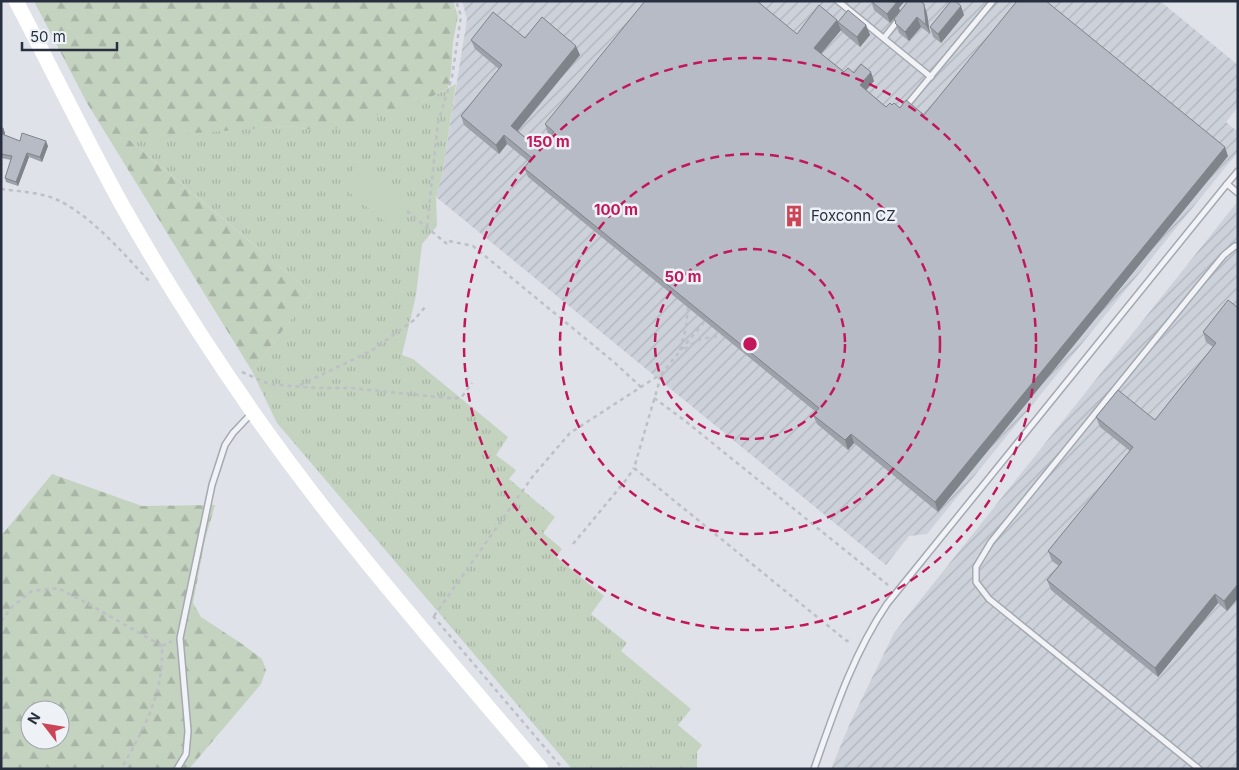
<svg xmlns="http://www.w3.org/2000/svg" width="1239" height="770" font-family="Inter,sans-serif">
<style>
.industrial{fill:url(#industrial-furrows)}
.grass{fill:url(#grass-tufts)}
.forest{fill:url(#forest-firs);fill-rule:evenodd}
.park{fill:#c4d2c0}
.lines{fill:none;stroke-linecap:round;stroke-linejoin:round}
.lane-casing{stroke:#a4a9b2;stroke-width:8}
.path{stroke:#bdc0c6;stroke-width:2.5;stroke-dasharray:4 4;stroke-linecap:butt}
.lane{stroke:#f1f3f6;stroke-width:5}
.secondary{stroke:#fff;stroke-width:15}
.wall{fill:#9da1a9}
.shaded-wall{fill:#7f838a}
.building{fill:#b6bbc5;stroke:#7f838a}
.ring{fill:none;stroke:#c2185b;stroke-width:2.5;stroke-dasharray:9 6}
.labels{text-anchor:middle;stroke-width:5;stroke-linejoin:round;paint-order:stroke}
.poi-label{font-size:15px;fill:#28303f;stroke:#eef1f5;text-anchor:start}
.centre{fill:#c2185b;stroke:#eef1f5;stroke-width:2.5}
.ring-label{font-size:15px;text-anchor:middle;font-weight:bold;fill:#c2185b;stroke:#eef1f5;stroke-width:5;stroke-linejoin:round;paint-order:stroke}
</style>
<defs>
<pattern id="industrial-furrows" width="10" height="10" patternUnits="userSpaceOnUse" patternTransform="scale(1.25)"><rect width="10" height="10" fill="#cdd1da"/><path d="M-1 1l2-2M0 10L10 0M9 11l2-2" fill="none" stroke="#b0b4bc"/></pattern>
<pattern id="grass-tufts" width="24" height="20" patternUnits="userSpaceOnUse" patternTransform="scale(1.25)"><rect width="24" height="20" fill="#c4d2c0"/><path d="M3 7l-1-3M5 7V3M7 7l1-3M15 17l-1-3M17 17v-4M19 17l1-3" fill="none" stroke="#a8b5a6"/></pattern>
<pattern id="forest-firs" width="22" height="20" patternUnits="userSpaceOnUse" patternTransform="scale(1.25)"><rect width="22" height="20" fill="#c4d2c0"/><path d="M5 1l3.5 6h-7zM16 11l3.5 6h-7z" fill="#a8b5a6"/></pattern>
</defs>
<rect width="100%" height="100%" fill="#dfe2e8"/>
<g class="industrial">
<path d="M462,1H1160L1238,65V107L1226,122L1238,132V152L927,534L909,536L886,565L436,197L442,175L467,19Z"/>
<path d="M1238,201V769H831L851,721L894,633Z"/>
</g>
<path class="grass" d="M456,84L442,175L436,197L437,226L422,244L416,295L402,355L413,359L508,437L496,455L516,470L509,479L555,517L543,533L562,549L556,557L604,596L591,614L627,643L621,651L691,709L678,725L702,745L697,752V769H572L277,423L252,371L311,293L126,137L288,126L314,130L424,101Z"/>
<g class="forest">
<path d="M34,1H453L458,16L453,42L451,72L448,88L424,101L354,122L353,121L326,132L288,126L127,138L311,293L252,371L87,103Z"/>
<path d="M52,474L142,506L215,505L205,540L193,603L201,617L242,644L262,659L266,670L261,684L189,769H1V536ZM30,710H60V740H30Z"/>
</g>
<path class="park" d="M362,159L415,202L393,228L340,185Z"/>
<g class="lines">
<g class="lane-casing">
<g id="lane">
<path d="M838,1L931,77"/>
<path d="M884,38L899,19"/>
<path d="M907,105L993,1"/>
<path d="M1238,171L1227,184L1238,193"/>
<path d="M177,769L186,754L188,731L180,638L212,485L225,445L233,433L251,414"/>
<path d="M814,769C834,712 853,654 887,604L1227,184"/>
<path d="M1199,769L989,599L976,582V567L991,542L1205,278L1224,255L1235,246H1238"/>
</g>
</g>
<g class="path">
<path d="M1,189C16,191 32,192 47,196C84,207 123,253 149,281"/>
<path d="M407,211L447,244"/>
<path d="M427,227L438,122L452,77L461,16L456,1"/>
<path d="M449,241L473,246L615,363L641,387"/>
<path d="M684,349L701,339L722,335"/>
<path d="M680,350L686,328L688,307"/>
<path d="M242,372L269,384L279,385L318,388H350L448,398H461L472,383"/>
<path d="M661,376L634,468L843,638L847,641L852,640"/>
<path d="M300,385L371,351L414,320L426,306"/>
<path d="M654,398L684,420L888,585"/>
<path d="M573,544L626,480L634,468"/>
<path d="M433,616L563,769"/>
<path d="M434,616L533,476L570,433L661,374L705,321"/>
<path d="M1,621L13,606L32,591L58,588L94,607L162,646C164,693 144,729 121,769"/>
<path d="M162,646L172,641"/>
</g>
<use href="#lane" class="lane"/>
<path class="secondary" d="M16,1C52,69 85,138 122,205C162,276 206,345 252,411C340,537 442,652 541,769"/>
</g>
<g class="wall">
<path d="M871,1L899,8L900,11L890,23L874,10Z"/>
<path d="M924,4L927,14L930,34L921,27L909,41L899,33L894,19Z"/>
<path d="M964,15L941,43L933,37L930,27Z"/>
<path d="M837,20L838,22L866,25L870,35L860,47L841,31V30L821,54L844,72L854,73L874,81L866,90L886,107L892,105L924,115L1228,156L938,512L854,443L848,450L817,424L813,415L816,412L528,177L524,168L529,162L507,144L499,154L464,125L461,116L499,69L475,49L471,40L525,38L580,55L518,131L539,149L551,136L548,134L545,124Z"/>
<path d="M1,128H3L5,133L4,135L20,141L48,146L42,162L29,157L18,186L6,182L5,178L11,160L1,158Z"/>
<path d="M1238,307V598L1227,611L1218,603L1158,677L1051,590L1047,580L1059,566L1052,561L1048,551L1130,451L1100,427L1096,417L1155,420L1213,347L1206,342L1203,332Z"/>
</g>
<g class="shaded-wall">
<path d="M894,1H905L899,8L900,11L890,23L887,14Z"/>
<path d="M924,4L927,14L930,34L926,25Z"/>
<path d="M961,6L964,15L941,43L938,34Z"/>
<path d="M917,17L921,27L909,41L905,32Z"/>
<path d="M837,20L841,30L818,57L814,48Z"/>
<path d="M866,25L870,35L860,47L857,37Z"/>
<path d="M576,46L580,55L514,135L511,126Z"/>
<path d="M871,72L874,81L863,94L860,85Z"/>
<path d="M3,128L5,133L3,139L2,134Z"/>
<path d="M504,135L507,144L499,154L496,145Z"/>
<path d="M46,141L48,146L42,162L40,157Z"/>
<path d="M1225,147L1228,156L938,512L935,502Z"/>
<path d="M27,153L29,157L18,186L16,182Z"/>
<path d="M851,434L854,443L848,450L845,440Z"/>
<path d="M1238,584V598L1227,611L1224,601Z"/>
<path d="M1215,594L1218,603L1158,677L1155,668Z"/>
</g>
<g class="building">
<path d="M645,1H757L797,34L819,5L837,20L814,48L844,72L848,68L854,73L861,64L871,72L860,85L886,107L890,103L892,105L894,103L900,108L906,100L924,115L1017,1H1046L1225,147L935,502L851,434L845,440L813,415L819,408L524,168L532,158L504,135L496,145L461,116L502,65L471,40L493,12L525,38L542,17L576,46L511,126L539,149L554,132L545,124Z"/>
<path d="M871,1H894L893,2H897L887,14Z"/>
<path d="M908,1H920L924,4L926,25L917,17L905,32L895,23L896,22L894,19Z"/>
<path d="M951,1H955L961,6L938,34L930,27Z"/>
<path d="M848,10L866,25L857,37L838,22Z"/>
<path d="M1,128H3L2,134L20,141L22,133L46,141L40,157L27,153L16,182L5,178L12,156L1,154Z"/>
<path d="M1228,300L1237,307H1238V584L1224,601L1215,594L1155,668L1047,580L1062,562L1048,551L1133,447L1096,417L1118,390L1155,420L1216,343L1203,332Z"/>
</g>
<g class="ring">
<circle cx="750" cy="344" r="95"/>
<circle cx="750" cy="344" r="190"/>
<circle cx="750" cy="344" r="286"/>
</g>
<defs>
<g id="building-bare" transform="scale(1.725)"><path d="M-4-6H4V6H1V3H-1V6H-4ZM-2.5-4.3h1.7v1.8h-1.7ZM.8-4.3h1.7v1.8H.8ZM-2.5-1h1.7V.8h-1.7ZM.8-1h1.7V.8H.8Z" fill="#cb4557" stroke="#eef1f5" stroke-width="2.5" paint-order="stroke"/></g>
</defs>
<g fill-rule="evenodd">
<use href="#building-bare" x="794" y="216"/>
</g>
<g class="labels">
<g class="poi-label">
<text x="811" y="221">Foxconn CZ</text>
</g>
</g>
<circle cx="750" cy="344" r="8" class="centre"/>
<g class="ring-label">
<text x="548" y="147">150 m</text>
<text x="616" y="215">100 m</text>
<text x="683" y="282">50 m</text>
</g>
<rect width="1239" height="770" fill="none" stroke="#28303f" stroke-width="5"/>
<g transform="translate(45 725) rotate(301)"><circle r="24" fill="#eef1f5" stroke="#9fa4ac"/>
<path d="M0-4L9 19L0 12L-9 19Z" fill="#cb4557"/>
<text y="-8" font-size="14" font-weight="bold" text-anchor="middle" fill="#28303f">N</text>
</g>
<path d="M22 42v8h95v-8" fill="none" stroke="#28303f" stroke-width="2.5"/>
<text x="30" y="42" font-size="15" fill="#28303f" stroke="#eef1f5" stroke-width="4" paint-order="stroke">50 m</text>
</svg>
